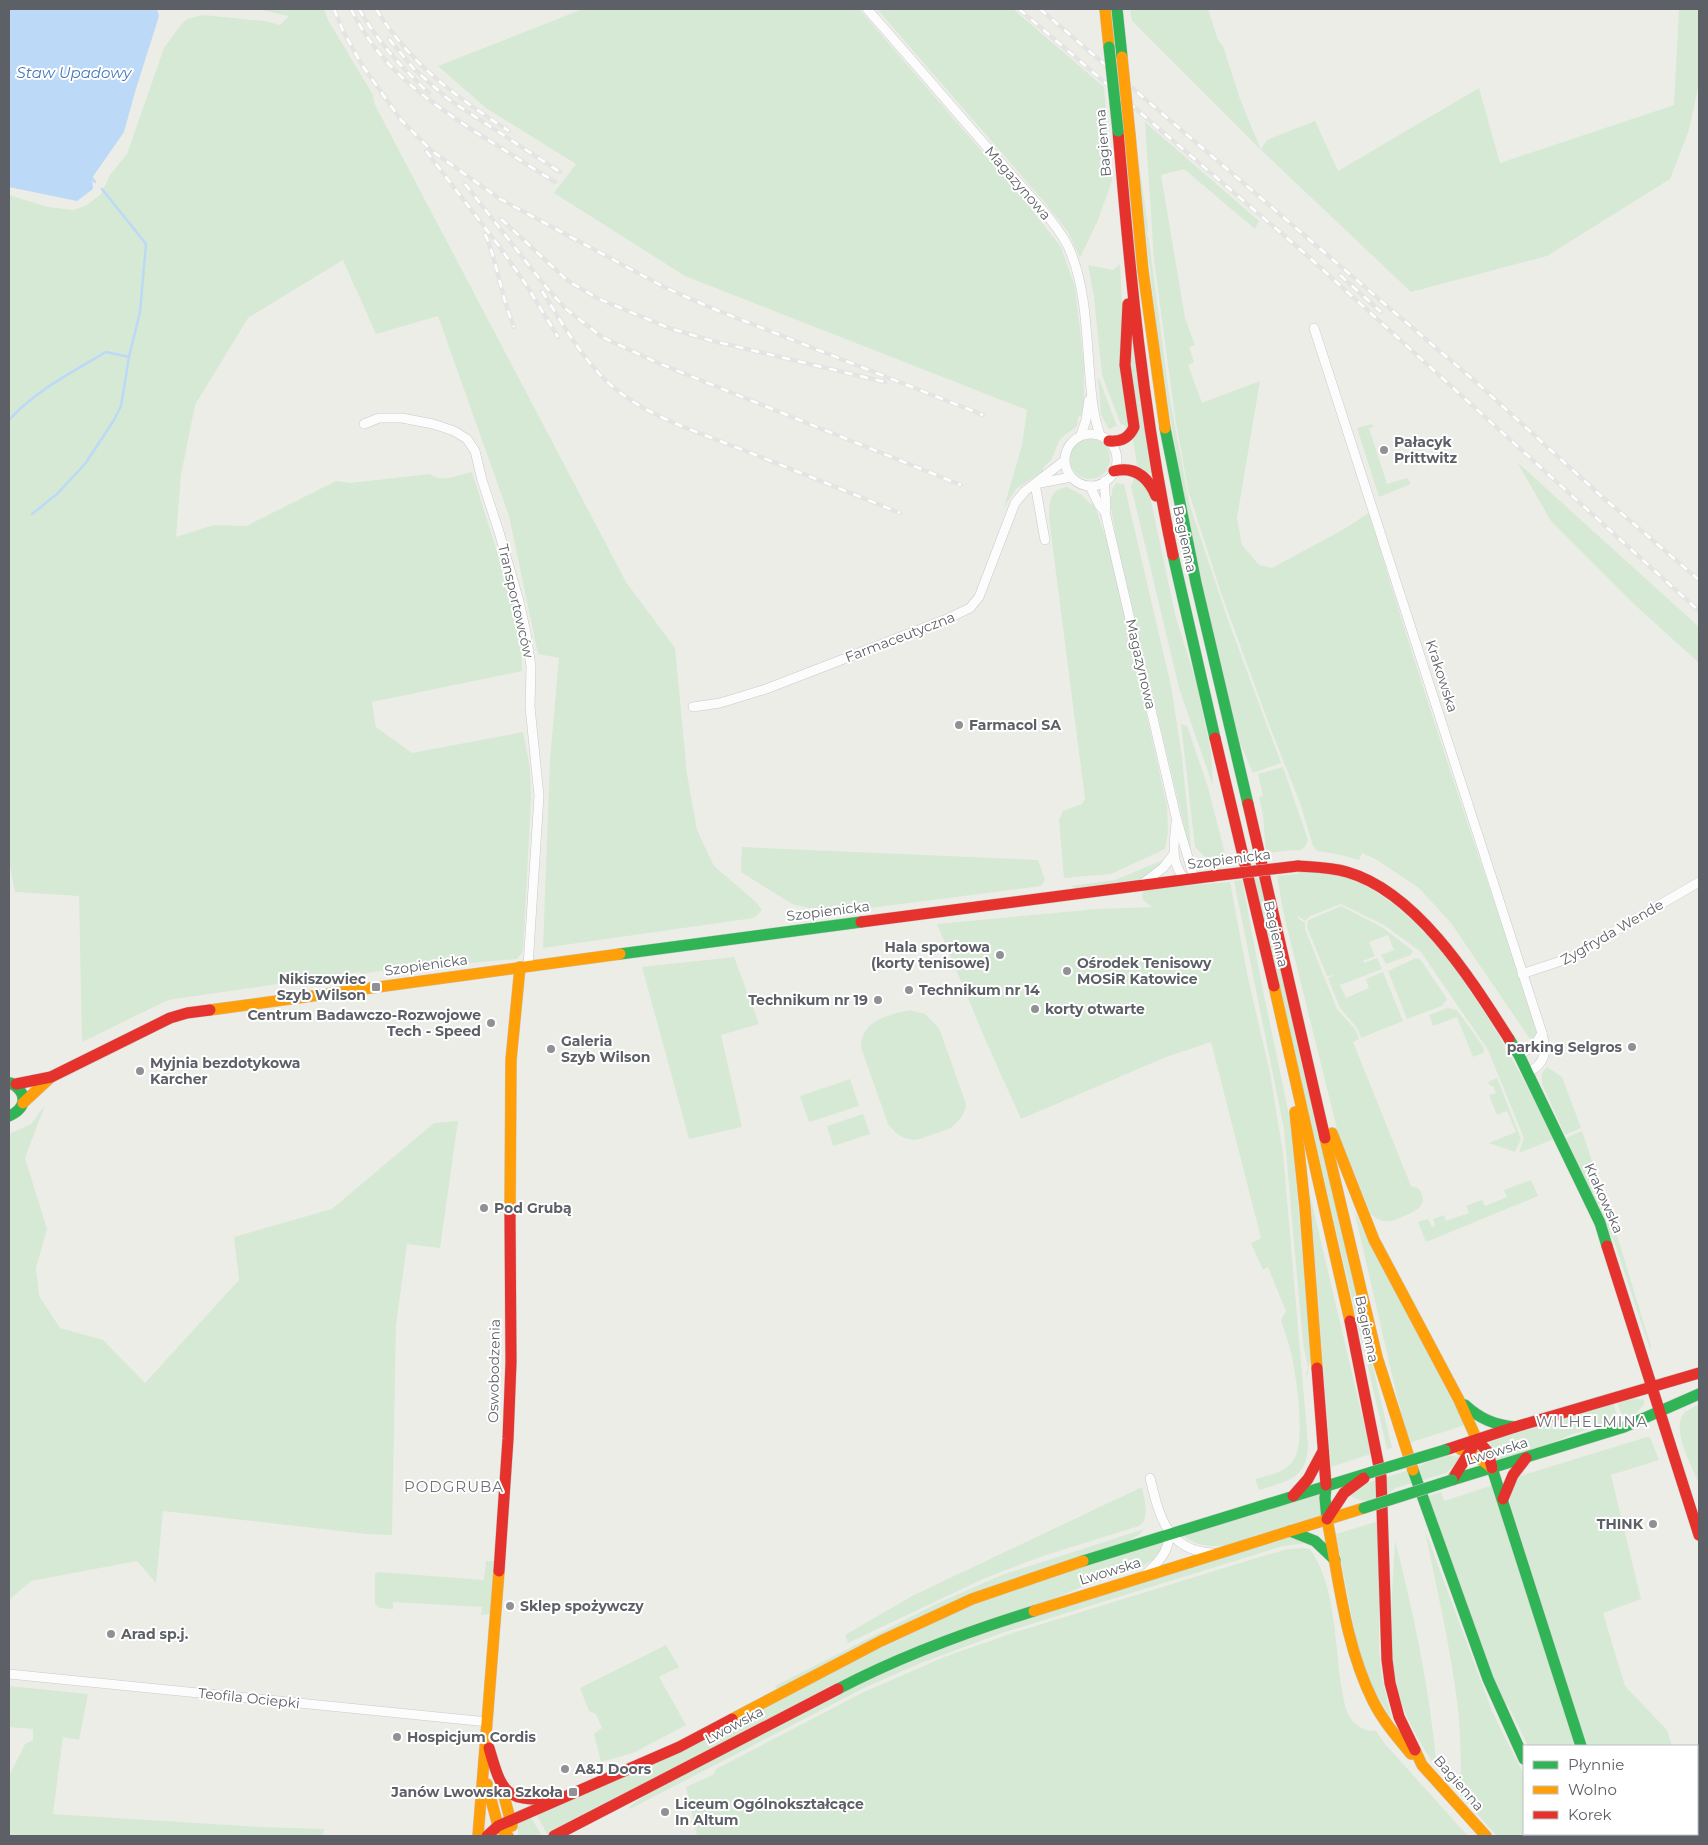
<svg xmlns="http://www.w3.org/2000/svg" width="1708" height="1845" font-family="Montserrat,sans-serif">
<style>
.green{fill:#d6e9d5}
.water{fill:#bcd9f7}
.lines{fill:none;stroke-linecap:round;stroke-linejoin:round}
.stream{stroke:#bcd9f7;stroke-width:2.5}
.street-casing{stroke:#c9c9c9;stroke-width:10}
.fast-casing{stroke:#cacaca;stroke-width:12}
.slow-casing{stroke:#cacaca;stroke-width:12}
.jam-casing{stroke:#cacaca;stroke-width:12}
.street{stroke:#fcfcfc;stroke-width:9}
.fast{stroke:#30b455;stroke-width:11}
.slow{stroke:#ff9f0a;stroke-width:11}
.jam{stroke:#e5322d;stroke-width:11}
.rail-casing{stroke:#e4e4e3;stroke-width:4.5}
.rail{stroke:#fff;stroke-width:2.5;stroke-dasharray:8;stroke-linecap:butt}
.fast-bridge-casing{stroke:#cacaca;stroke-width:12;stroke-linecap:butt}
.slow-bridge-casing{stroke:#cacaca;stroke-width:12;stroke-linecap:butt}
.jam-bridge-casing{stroke:#cacaca;stroke-width:12;stroke-linecap:butt}
.fast-bridge{stroke:#30b455;stroke-width:11}
.slow-bridge{stroke:#ff9f0a;stroke-width:11}
.jam-bridge{stroke:#e5322d;stroke-width:11}
.poi-dot{fill:#8f9194;stroke:#fff;stroke-width:2}
.labels{text-anchor:middle;stroke-width:4;stroke-linejoin:round;paint-order:stroke}
.street-label{font-size:14px;fill:#5d6066;stroke:#fff}
.poi-label{font-size:14px;font-weight:bold;fill:#5d6066;stroke:#fff;text-anchor:start}
.water-label{font-size:15px;font-style:italic;fill:#4676b9;stroke:#fff}
.neighbourhood-label{font-size:15px;letter-spacing:1px;fill:#6e7278;stroke:#fff}
</style>
<rect width="100%" height="100%" fill="#edede8"/>
<g class="green">
<path d="M256,9H324L328,20L373,95L374,103L626,582L675,648L687,774L697,830L714,866L756,902L762,910L754,918L543,948L550,759L559,658L538,654L509,516L438,316L376,334L343,260L248,318L195,405L181,475L176,537L214,525L246,526L336,481L350,483L430,474C442,483 459,475 472,472L513,603L521,637L522,671L372,702L376,727L412,753L523,732L530,768L531,800L523,951L517,959L433,966L403,972L393,969L361,974L360,972L168,1000L82,1042L79,896L15,892L9,861V195L48,207L74,210L87,205L101,194L110,175L127,154L164,48L180,26L187,19L203,15L265,21L280,25L289,16Z"/>
<path d="M583,9H859L1029,206L1061,247L1075,287L1084,364V398L1082,415L1078,417L1077,426L1060,439L1051,460L1043,468V471L1016,489L1004,507L1022,445L1027,410L685,276L554,193L576,164L486,108L438,66Z"/>
<path d="M877,9H1013L1104,87L1112,181L1098,220L1080,258L1068,232L1046,204Z"/>
<path d="M1130,9H1208L1218,40L1223,46L1240,99L1261,150L1267,140L1315,121L1338,171L1479,88L1500,163L1674,105L1679,9H1699V83L1689,130L1670,179L1547,256L1411,292L1261,150L1132,21Z"/>
<path d="M1145,122L1259,221L1255,229L1184,169L1161,175L1185,318L1195,345L1189,347L1194,362L1188,365L1202,403L1260,381L1237,518L1242,545L1259,565L1272,568L1344,529L1369,513C1421,686 1478,857 1537,1027L1536,1036L1530,1039L1451,923L1419,888L1377,860L1362,853L1359,860L1341,855L1317,851L1313,846L1300,803L1270,727L1221,593L1188,490L1175,417L1154,260Z"/>
<path d="M1138,156L1148,227L1147,235L1149,240L1169,394L1190,506L1228,620L1281,763L1253,773L1240,743C1222,667 1203,591 1188,515C1164,396 1149,276 1138,156Z"/>
<path d="M1120,264L1121,283L1128,429L1123,424L1121,425L1102,375L1094,297L1088,265L1113,270Z"/>
<path d="M1129,342L1132,343L1151,474L1137,466L1133,439Z"/>
<path d="M1098,376L1117,426L1109,429L1101,415Z"/>
<path d="M1372,424L1373,427L1369,428L1387,484L1407,478L1411,484L1379,497L1357,428Z"/>
<circle cx="1090" cy="459" r="20"/>
<path d="M1517,462L1699,627V663L1635,605L1551,521Z"/>
<path d="M1136,475L1148,487L1176,618L1196,681L1211,752L1213,786L1179,688L1131,486Z"/>
<path d="M1116,483L1124,484L1171,686L1182,757L1191,847H1189L1117,542L1109,497L1112,496V490Z"/>
<path d="M1067,487L1082,495L1090,504L1094,503L1109,548L1167,806L1168,833L1165,849L1111,874L1064,878L1059,820L1063,811L1082,804L1085,799L1049,518C1050,503 1048,490 1067,487Z"/>
<path d="M1181,724L1187,726L1208,787L1226,858L1218,861L1207,859L1195,847Z"/>
<path d="M1283,767L1308,840C1305,849 1303,850 1293,851V850L1266,853L1263,815L1259,797L1263,796L1258,774Z"/>
<path d="M742,847L1038,860L1045,880L1041,886L831,913L792,904L741,872Z"/>
<path d="M1163,860L1157,868L1141,879L1076,888L1071,886L1115,880Z"/>
<path d="M1298,872C1315,872 1331,873 1347,878C1439,910 1512,1056 1554,1139L1519,1153L1524,1138L1488,1050L1421,952L1384,925L1341,904L1310,916L1305,921L1298,916V918L1305,923V929L1337,1009L1355,1029L1359,1039L1353,1042L1411,1186L1418,1188C1430,1203 1418,1211 1404,1216C1398,1219 1392,1222 1385,1221C1379,1221 1375,1217 1371,1214L1338,1133L1283,911L1277,876L1298,874Z"/>
<path d="M1254,878H1259L1392,1448L1387,1449Z"/>
<path d="M1242,880L1262,986L1291,1124L1311,1353L1307,1377L1306,1374L1308,1368L1303,1343L1284,1129L1234,881Z"/>
<path d="M1230,882L1248,978L1270,1073L1283,1153L1308,1444C1308,1479 1287,1481 1259,1490L1255,1479C1269,1475 1284,1473 1293,1461C1305,1445 1298,1389 1294,1369C1292,1352 1286,1336 1281,1320L1286,1311L1268,1267L1263,1270L1251,1243L1261,1238L1211,1042L1166,1057L1021,1119L985,1039L937,924L1097,909L1152,907L1143,900L1142,896L1144,889Z"/>
<path d="M1341,906L1382,927L1413,951L1411,955L1386,964L1381,955L1394,950L1388,935L1369,942L1375,956L1363,961L1364,963L1377,958L1382,969L1340,985L1346,998L1369,988L1366,979L1383,972L1403,1021L1361,1038L1357,1028L1340,1008L1328,978L1334,975L1327,976L1307,927L1308,921L1311,919Z"/>
<path d="M734,957L759,1024L721,1035L742,1127L689,1139L642,967Z"/>
<path d="M1416,958L1420,959L1447,999L1442,1006L1407,1019L1388,971Z"/>
<path d="M1448,1008L1457,1010L1484,1048L1483,1053L1473,1057L1457,1017L1433,1026L1429,1015Z"/>
<path d="M910,1010L925,1014L939,1028L965,1101L966,1107L961,1118L951,1128L920,1139L913,1140L902,1137L895,1132L888,1124L861,1047C862,1020 888,1015 910,1010Z"/>
<path d="M1547,1067L1562,1077L1581,1128L1565,1135L1542,1084V1073Z"/>
<path d="M1497,1078L1521,1139L1515,1152L1489,1143L1516,1132L1507,1111L1497,1115L1489,1095L1496,1093L1493,1086H1490L1488,1082Z"/>
<path d="M850,1079L859,1106L809,1122L800,1096Z"/>
<path d="M45,1105L25,1158L47,1229L36,1268L39,1296L60,1328L103,1340L145,1383L239,1280L234,1237L332,1209L434,1123L458,1121L440,1248L407,1244L396,1325L392,1535L367,1534L163,1511L156,1583L137,1561L31,1581L9,1600V1134L31,1124Z"/>
<path d="M863,1114L870,1134L833,1146L827,1126Z"/>
<path d="M1582,1131L1619,1242L1651,1347L1650,1349L1615,1244L1566,1138Z"/>
<path d="M1531,1180L1538,1196L1426,1242L1418,1222L1428,1219L1432,1227L1435,1226L1433,1219L1444,1215L1446,1221L1469,1213L1466,1206L1482,1200L1485,1206L1507,1197L1504,1190Z"/>
<path d="M1310,1195L1371,1454L1331,1467Z"/>
<path d="M1354,1210L1365,1234L1465,1425L1409,1443L1396,1392Z"/>
<path d="M1634,1398L1644,1400V1405L1636,1413L1623,1419L1617,1402Z"/>
<path d="M1613,1403L1619,1420L1570,1435L1537,1450L1496,1462L1489,1442Z"/>
<path d="M1699,1404V1484C1693,1467 1669,1428 1685,1412C1689,1409 1695,1407 1699,1404Z"/>
<path d="M1647,1437H1650L1659,1460L1611,1475L1641,1599L1603,1613L1625,1686L1667,1730L1672,1746H1586L1510,1503V1494L1517,1477Z"/>
<path d="M1446,1455L1460,1457L1453,1467L1446,1473L1396,1488L1385,1495L1367,1501L1360,1500L1350,1496L1364,1484L1416,1468L1437,1457Z"/>
<path d="M1493,1485L1575,1746H1528L1508,1705L1504,1706L1426,1497L1441,1492L1444,1501Z"/>
<path d="M1142,1487C1144,1499 1151,1518 1139,1526L1040,1557L985,1578L848,1643L845,1635L912,1596Z"/>
<path d="M1320,1493L1324,1514L1227,1545C1211,1547 1197,1547 1184,1536Z"/>
<path d="M1379,1521V1649L1382,1678L1392,1720L1373,1689L1358,1650L1336,1534Z"/>
<path d="M1144,1529L1139,1535L1126,1542L1035,1571L777,1690L775,1686L936,1604L1002,1575Z"/>
<path d="M1425,1530L1492,1711L1524,1775V1834H1564L1565,1836H1497L1461,1796C1461,1765 1461,1733 1457,1701C1450,1644 1436,1587 1425,1530Z"/>
<path d="M1291,1537L1307,1543L1283,1546L1002,1633L921,1663L866,1687L630,1809L629,1807L648,1793L851,1687L965,1637Z"/>
<path d="M1395,1540C1414,1615 1430,1691 1437,1769C1419,1742 1403,1715 1396,1682C1387,1641 1393,1583 1395,1540Z"/>
<path d="M1164,1541L1165,1543L1157,1557L1143,1566L1079,1588L757,1725L547,1834L536,1814L958,1611L1033,1582Z"/>
<path d="M1304,1548L1310,1549C1335,1583 1335,1643 1341,1684C1343,1694 1344,1705 1348,1714C1353,1725 1365,1732 1376,1731L1385,1744L1468,1836H697L686,1787L713,1775L716,1769L864,1692L944,1657L1013,1633L1266,1555L1288,1549Z"/>
<path d="M486,1561H495L492,1611L489,1614L481,1615L482,1607L393,1602V1609L379,1608L375,1604V1574L378,1572L484,1580Z"/>
<path d="M666,1645L679,1667L659,1677L686,1725L633,1753L601,1762L594,1734L602,1728L596,1714L589,1711L580,1688Z"/>
<path d="M9,1686L88,1694L79,1740L63,1737L53,1814L261,1827L324,1829L323,1836H9V1776L25,1744L33,1740V1729L9,1727Z"/>
<path d="M530,1816L542,1836H520L518,1835V1822Z"/>
</g>
<path class="water" d="M9,9H157L159,16L135,92L124,132L92,178L93,189L77,201L9,187Z"/>
<g class="lines">
<g class="stream">
<path d="M92,178L95,182"/>
<path d="M9,420C35,391 72,372 106,352L129,357"/>
<path d="M32,514L57,494L85,464L114,420L121,406L129,357L140,312L146,244L102,189"/>
</g>
<g class="street-casing">
<g id="street">
<path d="M867,9C915,63 961,118 1009,172C1027,193 1062,228 1071,253C1085,288 1086,327 1089,365C1091,389 1092,412 1100,435"/>
<path d="M1314,328L1542,1033C1547,1053 1546,1062 1528,1073"/>
<path d="M364,424L379,418H402L433,424L454,431L467,439L475,451L482,480L499,532L519,601L526,633L531,667L530,707L539,796L528,966"/>
<circle cx="1091" cy="460" r="26"/>
<path d="M1081,435L1086,420L1089,400"/>
<path d="M1105,481C1103,492 1108,501 1105,512L1176,817L1194,878"/>
<path d="M1035,484L1045,540"/>
<path d="M1035,484L1071,477"/>
<path d="M1090,486L1099,505L1105,512"/>
<path d="M693,707L720,703L766,689L947,619L970,608L979,597L1015,503L1025,491L1064,461"/>
<path d="M1176,823C1174,845 1170,863 1185,879"/>
<path d="M1142,884L1163,868L1173,855"/>
<path d="M1522,974L1567,959L1699,882"/>
<path d="M1519,1055L1535,1045L1542,1033"/>
<path d="M1150,1478C1159,1515 1167,1551 1212,1553"/>
<path d="M1145,1575C1159,1561 1167,1555 1170,1534"/>
<path d="M9,1674L488,1722"/>
</g>
</g>
<g class="fast-casing">
<g id="fast">
<path d="M1117,9L1122,57"/>
<path d="M1165,428L1196,583L1248,804"/>
<path d="M1173,555L1215,738"/>
<path d="M620,954L861,922"/>
<path d="M1509,1039L1519,1055L1600,1223L1607,1246"/>
<path d="M9,1116C27,1108 28,1093 11,1083"/>
<path d="M1465,1405C1480,1419 1495,1425 1515,1427"/>
<path d="M1492,1468L1581,1746"/>
<path d="M1413,1470L1488,1679L1524,1759"/>
<path d="M1452,1480L1624,1427L1699,1394"/>
<path d="M1326,1485L1325,1498L1327,1519"/>
<path d="M1290,1531L1315,1541L1335,1560"/>
<path d="M1083,1561L1372,1472"/>
<path d="M838,1689C901,1656 966,1632 1034,1611"/>
</g>
</g>
<g class="slow-casing">
<g id="slow">
<path d="M1105,9L1109,47"/>
<path d="M1130,135L1143,271L1165,428"/>
<path d="M1274,986L1350,1321"/>
<path d="M210,1010L620,954"/>
<path d="M23,1103L51,1077"/>
<path d="M1295,1112L1305,1208L1317,1368"/>
<path d="M1332,1133L1374,1240L1459,1400L1477,1440"/>
<path d="M1325,1138L1377,1357L1413,1470"/>
<path d="M510,1215L511,1060L520,967"/>
<path d="M1460,1449L1479,1458L1492,1468"/>
<path d="M1327,1519C1339,1580 1345,1645 1373,1701C1383,1721 1397,1737 1411,1754"/>
<path d="M1034,1611L1364,1508"/>
<path d="M732,1719L881,1641L972,1599L1083,1561"/>
<path d="M1415,1750L1422,1765L1486,1836"/>
<path d="M487,1784L498,1826L508,1836"/>
<path d="M501,1785L512,1826"/>
<path d="M478,1836L499,1571"/>
</g>
</g>
<g class="jam-casing">
<g id="jam">
<path d="M1118,131C1130,273 1143,415 1173,555"/>
<path d="M1109,441C1121,442 1129,438 1134,427L1125,365L1128,304"/>
<path d="M1114,471C1135,466 1148,477 1156,496"/>
<path d="M1215,738L1274,986"/>
<path d="M1248,804L1325,1138"/>
<path d="M1298,866C1315,867 1331,867 1347,872C1417,892 1472,981 1509,1039"/>
<path d="M861,922L1213,876"/>
<path d="M16,1084L51,1077L170,1018L187,1013L210,1010"/>
<path d="M1607,1246L1699,1535"/>
<path d="M1350,1321L1381,1477L1387,1660L1390,1683L1399,1717L1415,1750"/>
<path d="M1317,1368L1326,1485"/>
<path d="M1477,1440L1488,1452L1492,1468"/>
<path d="M1445,1450L1515,1427L1699,1373"/>
<path d="M1452,1480L1477,1440"/>
<path d="M1293,1496L1308,1479L1323,1451"/>
<path d="M1503,1499L1513,1475L1526,1458"/>
<path d="M1327,1519L1344,1493L1364,1478"/>
<path d="M499,1571L508,1439L511,1362L510,1215"/>
<path d="M489,1748C501,1789 504,1803 551,1798"/>
<path d="M1570,1834L1572,1836"/>
<path d="M1611,1834L1612,1836"/>
<path d="M487,1836L498,1826L679,1747L732,1719"/>
<path d="M554,1836L838,1689"/>
</g>
</g>
<use href="#street" class="street"/>
<use href="#fast" class="fast"/>
<use href="#slow" class="slow"/>
<use href="#jam" class="jam"/>
<g class="rail-casing">
<g id="rail">
<path d="M334,9L343,31L362,65L401,120L432,151L500,199L664,287L714,309L983,415"/>
<path d="M351,9C380,68 424,98 477,133C503,149 529,166 555,182"/>
<path d="M359,9C377,41 402,68 429,93"/>
<path d="M376,9C411,65 455,96 509,131"/>
<path d="M1019,9L1301,250L1699,611"/>
<path d="M1040,9L1477,383L1599,494L1699,580"/>
<path d="M389,39L414,69L448,99L560,172"/>
<path d="M426,151L499,246L525,283L558,337"/>
<path d="M465,184L546,287L566,309L602,337L658,363L961,485"/>
<path d="M501,219L568,281L599,299L669,328L709,340L885,382"/>
<path d="M485,234C498,264 501,297 514,327"/>
<path d="M1340,275L1381,312"/>
<path d="M542,291C563,324 582,360 612,386C645,415 690,429 730,445C787,467 843,490 900,513"/>
</g>
</g>
<use href="#rail" class="rail"/>
<g class="fast-bridge-casing">
<g id="fast-bridge">
<path d="M1109,47L1118,131"/>
<path d="M1372,1472L1445,1450"/>
<path d="M1364,1508L1452,1480"/>
</g>
</g>
<g class="slow-bridge-casing">
<path id="slow-bridge" d="M1122,57L1130,135"/>
</g>
<g class="jam-bridge-casing">
<path id="jam-bridge" d="M1213,876L1298,866"/>
</g>
<use href="#fast-bridge" class="fast-bridge"/>
<use href="#slow-bridge" class="slow-bridge"/>
<use href="#jam-bridge" class="jam-bridge"/>
</g>
<g class="poi-dot">
<circle cx="1384" cy="450" r="5"/>
<circle cx="959" cy="725" r="5"/>
<circle cx="1000" cy="955" r="5"/>
<circle cx="1067" cy="971" r="5"/>
<rect x="371" y="982" width="10" height="10" rx="2.5"/>
<circle cx="909" cy="990" r="5"/>
<circle cx="878" cy="1000" r="5"/>
<circle cx="1035" cy="1009" r="5"/>
<circle cx="491" cy="1023" r="5"/>
<circle cx="1632" cy="1047" r="5"/>
<circle cx="551" cy="1049" r="5"/>
<circle cx="140" cy="1071" r="5"/>
<circle cx="484" cy="1208" r="5"/>
<circle cx="1653" cy="1524" r="5"/>
<circle cx="510" cy="1606" r="5"/>
<circle cx="111" cy="1634" r="5"/>
<circle cx="397" cy="1737" r="5"/>
<circle cx="565" cy="1769" r="5"/>
<rect x="568" y="1787" width="10" height="10" rx="2.5"/>
<circle cx="665" cy="1812" r="5"/>
</g>
<g class="labels">
<g class="street-label">
<text transform="translate(1103 143) rotate(-95)" y="5">Bagienna</text>
<text transform="translate(1018 183) rotate(49)" y="5">Magazynowa</text>
<text transform="translate(1185 539) rotate(78)" y="5">Bagienna</text>
<text transform="translate(516 601) rotate(77)" y="5">Transportowców</text>
<text transform="translate(900 637) rotate(-21)" y="5">Farmaceutyczna</text>
<text transform="translate(1141 664) rotate(77)" y="5">Magazynowa</text>
<text transform="translate(1442 676) rotate(72)" y="5">Krakowska</text>
<text transform="translate(1229 859) rotate(-7)" y="5">Szopienicka</text>
<text transform="translate(828 911) rotate(-7)" y="5">Szopienicka</text>
<text transform="translate(1612 932) rotate(-30)" y="5">Zygfryda Wende</text>
<text transform="translate(1276 934) rotate(77)" y="5">Bagienna</text>
<text transform="translate(426 965) rotate(-8)" y="5">Szopienicka</text>
<text transform="translate(1604 1198) rotate(66)" y="5">Krakowska</text>
<text transform="translate(1367 1329) rotate(78)" y="5">Bagienna</text>
<text transform="translate(494 1371) rotate(-89)" y="5">Oswobodzenia</text>
<text transform="translate(1497 1451) rotate(-17)" y="5">Lwowska</text>
<text transform="translate(1110 1571) rotate(-17)" y="5">Lwowska</text>
<text transform="translate(249 1698) rotate(6)" y="5">Teofila Ociepki</text>
<text transform="translate(734 1725) rotate(-28)" y="5">Lwowska</text>
<text transform="translate(1459 1783) rotate(49)" y="5">Bagienna</text>
</g>
<g class="poi-label">
<text x="1394" y="447">Pałacyk<tspan x="1394" dy="16">Prittwitz</tspan></text>
<text x="969" y="730">Farmacol SA</text>
<text x="990" y="952" text-anchor="end">Hala sportowa<tspan x="990" dy="16">(korty tenisowe)</tspan></text>
<text x="1077" y="968">Ośrodek Tenisowy<tspan x="1077" dy="16">MOSiR Katowice</tspan></text>
<text x="366" y="984" text-anchor="end">Nikiszowiec<tspan x="366" dy="16">Szyb Wilson</tspan></text>
<text x="919" y="995">Technikum nr 14</text>
<text x="868" y="1005" text-anchor="end">Technikum nr 19</text>
<text x="1045" y="1014">korty otwarte</text>
<text x="481" y="1020" text-anchor="end">Centrum Badawczo-Rozwojowe<tspan x="481" dy="16">Tech - Speed</tspan></text>
<text x="561" y="1046">Galeria<tspan x="561" dy="16">Szyb Wilson</tspan></text>
<text x="1622" y="1052" text-anchor="end">parking Selgros</text>
<text x="150" y="1068">Myjnia bezdotykowa<tspan x="150" dy="16">Karcher</tspan></text>
<text x="494" y="1213">Pod Grubą</text>
<text x="1643" y="1529" text-anchor="end">THINK</text>
<text x="520" y="1611">Sklep spożywczy</text>
<text x="121" y="1639">Arad sp.j.</text>
<text x="407" y="1742">Hospicjum Cordis</text>
<text x="575" y="1774">A&amp;J Doors</text>
<text x="563" y="1797" text-anchor="end">Janów Lwowska Szkoła</text>
<text x="675" y="1809">Liceum Ogólnokształcące<tspan x="675" dy="16">In Altum</tspan></text>
</g>
<g class="water-label">
<text x="74" y="78">Staw Upadowy</text>
</g>
<g class="neighbourhood-label">
<text x="1592" y="1427">WILHELMINA</text>
<text x="454" y="1492">PODGRUBA</text>
</g>
</g>
<rect width="1708" height="1845" fill="none" stroke="#5d6066" stroke-width="20"/>
<rect x="1523" y="1745" width="175" height="90" fill="#ffffff" stroke="#bebfc2"/>
<rect x="1533" y="1761" width="25" height="8" fill="#30b455" stroke="#bebfc2"/>
<text x="1568" y="1770" font-size="15" fill="#5d6066">Płynnie</text>
<rect x="1533" y="1786" width="25" height="8" fill="#ff9f0a" stroke="#bebfc2"/>
<text x="1568" y="1795" font-size="15" fill="#5d6066">Wolno</text>
<rect x="1533" y="1811" width="25" height="8" fill="#e5322d" stroke="#bebfc2"/>
<text x="1568" y="1820" font-size="15" fill="#5d6066">Korek</text>
</svg>
